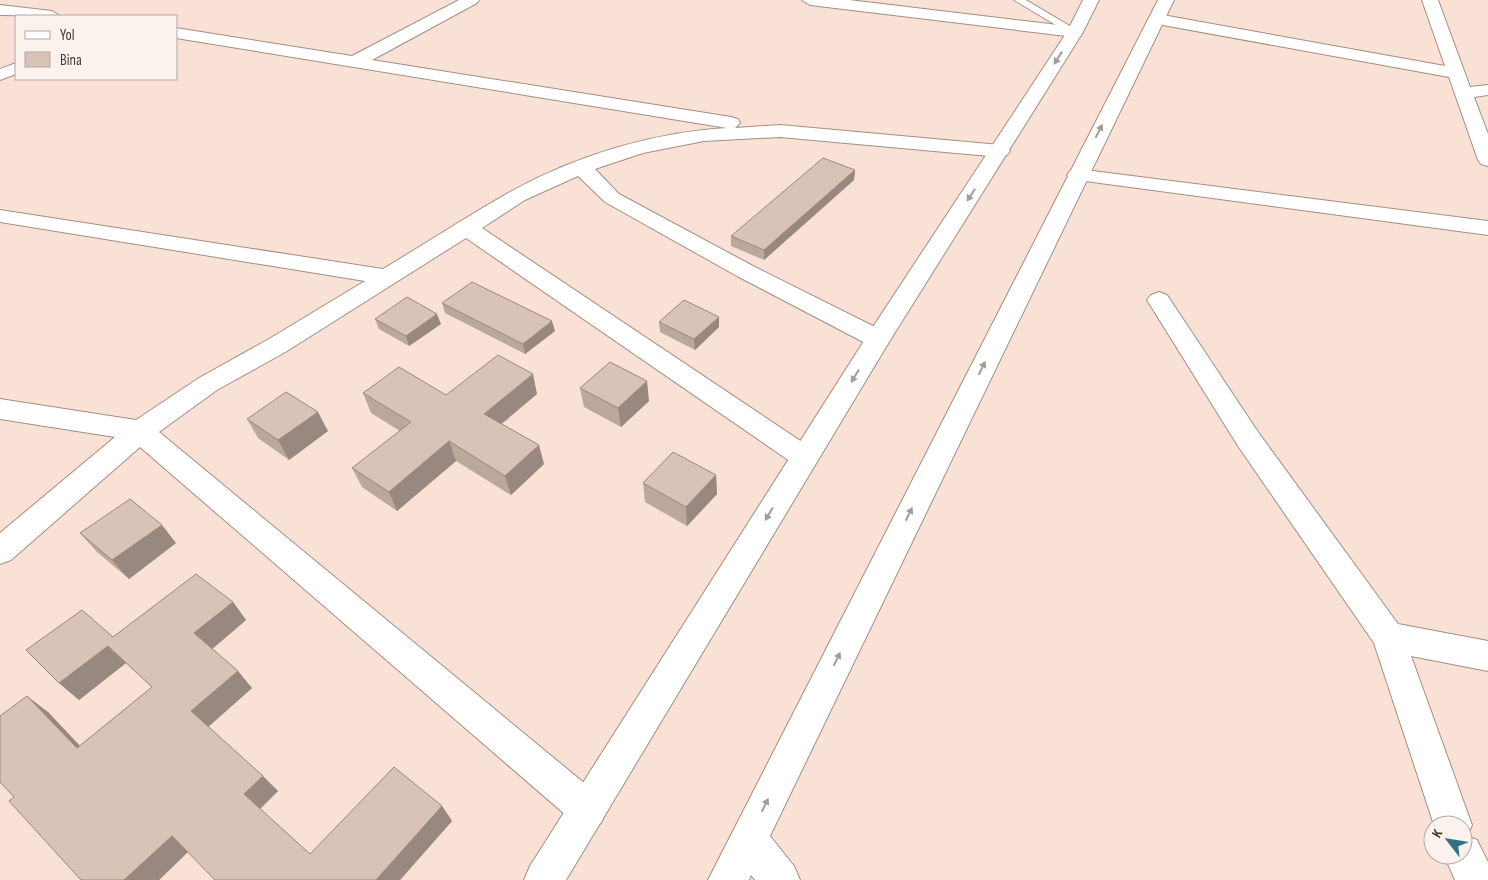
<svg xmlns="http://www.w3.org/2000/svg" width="1488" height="880" font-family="'Sofia Sans Condensed',sans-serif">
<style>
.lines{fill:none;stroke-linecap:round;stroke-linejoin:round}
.lane-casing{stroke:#a38e82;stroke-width:2}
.street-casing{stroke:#a38e82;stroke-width:2}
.secondary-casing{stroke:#a38e82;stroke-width:2}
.lane{fill:#fff;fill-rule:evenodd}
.street{fill:#fff;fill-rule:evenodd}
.secondary{fill:#fff;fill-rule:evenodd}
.wall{fill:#bba89d}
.shaded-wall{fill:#988880}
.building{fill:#d9c3b7;stroke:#988880}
.oneway{fill:#a09c9a}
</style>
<rect width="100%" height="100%" fill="#f9e2d5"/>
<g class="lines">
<g class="lane-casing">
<path id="lane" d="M1014,0H1026L1080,32L1075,35L1071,34Z"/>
</g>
<g class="street-casing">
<g id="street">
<path d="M459,0H479L477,3L372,60L731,117L738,119L740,123L735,128L780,125L1000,145L1007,147L1010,151L1007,155L1000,157L780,137L704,141L643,153L595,169L619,194L753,266L887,333L890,339L887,345L878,347L869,345L737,276L605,202L578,176L525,200L482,228L814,450L818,457L814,464L804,468L794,464L466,238L287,351L217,390L159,432L601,797L607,810L601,823L588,829L575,823L140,447L11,560L0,564V533L115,437L0,419V399L136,420L199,378L269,339L365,281L0,222V210L383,269C425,244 467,216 510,192C575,156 653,132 727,128L176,38V28L352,56Z"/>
<path d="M802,0H849L1075,27L1081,29L1083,32L1081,35L1075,37L810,5Z"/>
<path d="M1422,0H1438L1470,87L1488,85V95L1474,97L1488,134V166L1481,164L1478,160L1449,77L1157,24L1149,19L1157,14L1445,66Z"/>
<path d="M0,5L52,11L60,16L0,15Z"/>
<path d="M16,63V74L0,80V69Z"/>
<path d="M1077,169L1488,221V235L1070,179L1067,175L1070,171Z"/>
<path d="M1159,292L1167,295L1258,432L1398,624L1488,641V671L1411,656L1472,825L1467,836L1477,840L1488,862V880H1455L1444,855H1463V825H1434L1374,643L1238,446L1147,300L1151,295Z"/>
</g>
</g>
<g class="secondary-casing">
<g id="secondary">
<path d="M1083,0H1099L1083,32L889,342L566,880H524L530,866L869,333L1067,32Z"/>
<path d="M1158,0H1174L770,836L794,866L800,880H755L751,875L749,880H708Z"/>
</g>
</g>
<use href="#lane" class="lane"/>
<use href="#street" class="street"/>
<use href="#secondary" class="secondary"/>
</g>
<g class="wall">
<path d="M855,170L854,180L764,260L731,246V236Z"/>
<path d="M442,303L555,331L525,354L445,313Z"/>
<path d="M375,319L441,324L409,346L379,329Z"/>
<path d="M659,322L719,327L695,350L660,332Z"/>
<path d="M580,388L649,401L621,427L584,407Z"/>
<path d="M363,393L446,395L537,394L502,424L544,464L511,495L456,461L397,511L362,487L352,468L400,431L371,413Z"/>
<path d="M247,419L328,431L289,460L258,438Z"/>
<path d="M716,475L717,494L687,526L645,502L643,483Z"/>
<path d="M80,533L176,543L129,579L97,552Z"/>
<path d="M233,602L246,620L212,649L252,688L208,727L278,791L260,809L310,854L442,806L452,821L400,880L188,852L159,880H81L14,797L48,712L80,746L152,687L126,663L79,700L59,683L113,637Z"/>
</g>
<g class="shaded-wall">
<path d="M855,170L854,180L764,260V250Z"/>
<path d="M437,314L441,324L409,346L406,336Z"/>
<path d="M719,317V327L695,350L694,339Z"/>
<path d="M552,321L555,331L525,354L523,344Z"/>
<path d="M533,374L537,394L490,433L484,414Z"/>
<path d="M647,381L649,401L621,427L618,408Z"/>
<path d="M318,412L328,431L289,460L278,440Z"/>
<path d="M449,441L456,461L397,511L389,492Z"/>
<path d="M539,445L544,464L511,495L505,476Z"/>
<path d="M716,475L717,494L687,526L686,507Z"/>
<path d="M162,525L176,543L129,579L112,560Z"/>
<path d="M233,602L246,620L210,651L194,633Z"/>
<path d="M108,646L126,663L79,700L59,683Z"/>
<path d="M238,671L252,688L207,728L191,711Z"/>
<path d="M27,696L48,712L97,764L77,748Z"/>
<path d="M263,776L278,791L260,809L244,794Z"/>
<path d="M442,806L452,821L400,880H376Z"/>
<path d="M172,836L190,850L159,880H124Z"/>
</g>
<g class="building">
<path d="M823,158L855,170L764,250L731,236Z"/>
<path d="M472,282L552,321L523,344L442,303Z"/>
<path d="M407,297L437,314L406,336L375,319Z"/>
<path d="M684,300L719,317L694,339L659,322Z"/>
<path d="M498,355L533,374L484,414L539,445L505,476L449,441L389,492L352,468L411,422L363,393L399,367L446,395Z"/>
<path d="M610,362L647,381L618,408L580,388Z"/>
<path d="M286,392L318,412L278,440L247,419Z"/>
<path d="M673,452L716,475L686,507L643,483Z"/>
<path d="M130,499L162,525L112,560L80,533Z"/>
<path d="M196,574L233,602L194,633L238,671L191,711L263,776L244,794L310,854L394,767L442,806L376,880H215L172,836L124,880H81L9,801L14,797L0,782V716L27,696L77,748L152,687L108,646L59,683L26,650L82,610L113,637Z"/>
</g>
<defs><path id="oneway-solid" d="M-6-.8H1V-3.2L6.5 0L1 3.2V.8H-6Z" transform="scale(1.25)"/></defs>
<g class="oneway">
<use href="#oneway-solid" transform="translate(1058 58) rotate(122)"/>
<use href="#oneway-solid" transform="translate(1099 131) rotate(-63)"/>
<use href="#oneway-solid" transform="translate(971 195) rotate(123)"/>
<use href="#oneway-solid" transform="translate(982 368) rotate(-64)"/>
<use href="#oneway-solid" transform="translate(855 376) rotate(122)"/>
<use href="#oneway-solid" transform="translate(769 514) rotate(121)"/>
<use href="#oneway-solid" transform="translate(909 514) rotate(-64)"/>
<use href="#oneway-solid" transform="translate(837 659) rotate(-64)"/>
<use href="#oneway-solid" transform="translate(765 805) rotate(-64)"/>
</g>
<rect x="15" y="15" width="162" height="65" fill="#fcf2ed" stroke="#b1a8a3"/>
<rect x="25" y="31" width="25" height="8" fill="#ffffff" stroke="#b1a8a3"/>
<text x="60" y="40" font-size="15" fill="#413934">Yol</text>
<rect x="25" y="52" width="25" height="15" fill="#d9c3b7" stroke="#b1a8a3"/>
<text x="60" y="65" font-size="15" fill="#413934">Bina</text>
<g transform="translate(1448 840) rotate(301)"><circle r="24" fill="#fcf2ed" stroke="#b1a8a3"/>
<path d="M0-4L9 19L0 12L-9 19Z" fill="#307483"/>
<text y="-8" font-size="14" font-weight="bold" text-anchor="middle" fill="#413934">K</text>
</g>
</svg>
